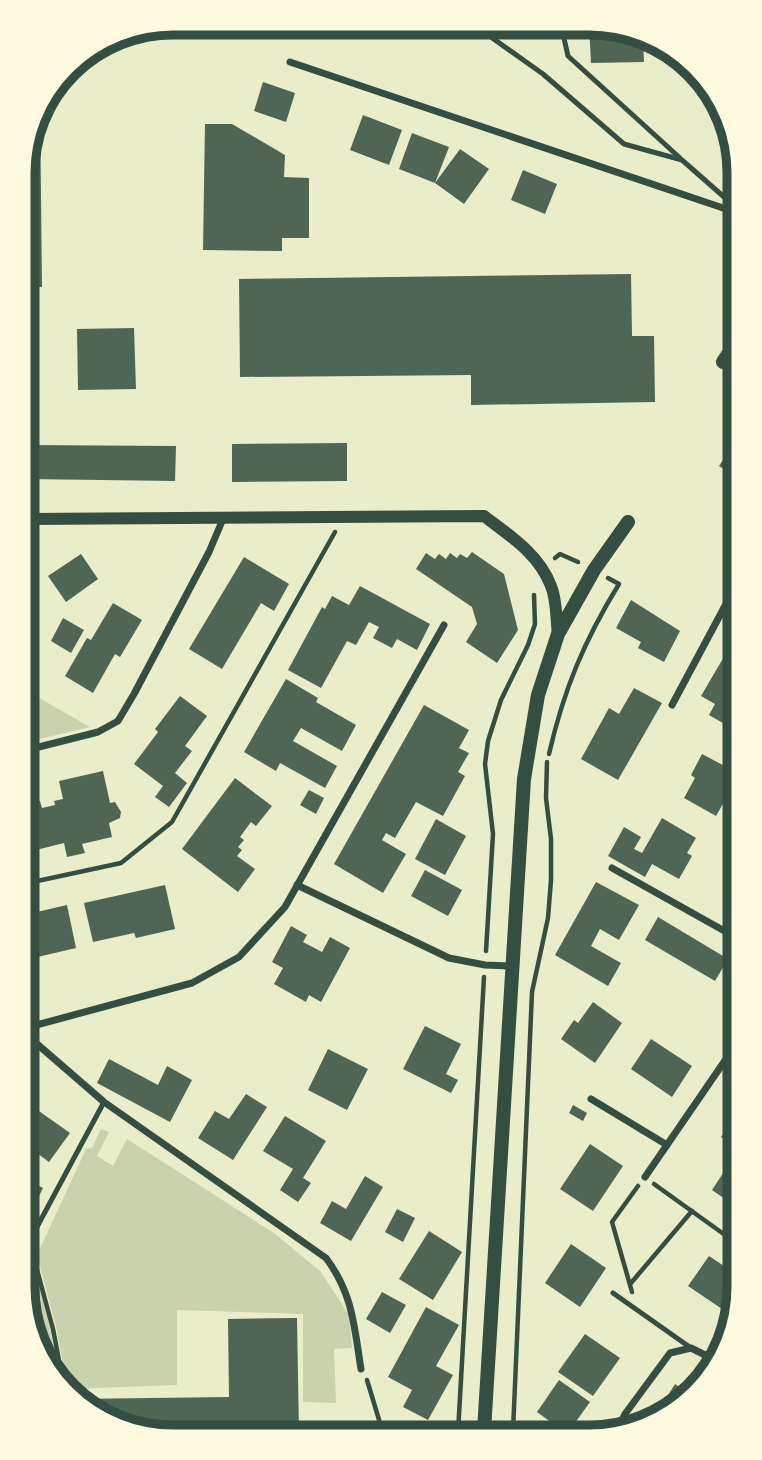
<svg xmlns="http://www.w3.org/2000/svg" width="762" height="1460" font-family="Roboto,sans-serif">
<style>
.green{fill:#cad2ad}
.building{fill:#4f6655}
.lines{fill:none;stroke-linecap:round;stroke-linejoin:round}
.path{stroke:#344e41;stroke-width:4.5}
.service{stroke:#344e41;stroke-width:5}
.minor{stroke:#344e41;stroke-width:7}
.tertiary{stroke:#344e41;stroke-width:12}
.secondary{stroke:#344e41;stroke-width:14}
.rim{fill:none;stroke:#344e41;stroke-width:9}
</style>
<rect width="100%" height="100%" fill="#e9edc9"/>
<g class="green">
<path d="M27,691L90,727L27,742Z"/>
<path d="M101,1129L109,1132L97,1156L113,1166L127,1139L274,1233L320,1271L349,1315L352,1348L334,1349L336,1403L303,1402V1314L177,1310V1385L67,1389L57,1331L37,1255L86,1149L92,1148Z"/>
<path d="M30,1271C46,1286 54,1353 58,1376L31,1335Z"/>
</g>
<g class="building">
<path d="M589,25L618,26L643,38L644,62L591,63Z"/>
<path d="M263,82L295,93L286,122L254,111Z"/>
<path d="M40,105L42,287H25L24,154Z"/>
<path d="M363,115L402,130L389,165L350,150Z"/>
<path d="M205,124H232L285,155L284,177L309,178V238H282V251L203,250Z"/>
<path d="M412,133L449,147L435,183L460,149L489,169L464,204L435,183L399,169Z"/>
<path d="M523,170L557,184L545,214L511,200Z"/>
<path d="M631,274L632,336H654L655,402L471,405V375L240,377L239,279Z"/>
<path d="M134,328L136,389L78,390L77,329Z"/>
<path d="M347,443V481L232,482V444Z"/>
<path d="M26,445L176,446L175,481L26,479Z"/>
<path d="M733,445L734,460V476L719,466Z"/>
<path d="M472,552L504,574L518,630L497,663L466,642L477,624L472,607L416,569L426,553L435,559L439,554L446,559L450,553L457,558L460,554L467,558Z"/>
<path d="M81,554L98,579L66,602L48,576Z"/>
<path d="M244,557L289,584L274,611L261,603L222,669L189,649Z"/>
<path d="M360,586L430,624L417,650L397,639L392,648L373,638L379,627L369,622L356,645L347,641L321,688L288,670L322,607L325,609L332,596L349,605Z"/>
<path d="M631,600L680,631L664,662L638,648L641,642L616,628Z"/>
<path d="M113,603L142,620L120,657L115,654L93,693L65,676L87,638L91,640Z"/>
<path d="M63,618L84,630L71,653L51,641Z"/>
<path d="M735,638V730L709,715L715,704L701,696Z"/>
<path d="M286,679L318,698L316,702L356,725L342,751L301,728L293,741L337,766L325,788L280,763L276,771L244,752Z"/>
<path d="M634,688L662,703L618,780L581,759L609,708L619,714Z"/>
<path d="M180,696L207,716L185,746L192,751L175,773L187,783L169,807L155,797L163,786L134,764L158,732L155,729Z"/>
<path d="M424,705L469,730L459,748L469,753L458,772L465,776L443,816L416,802L395,838L386,833L382,840L406,854L383,893L334,864Z"/>
<path d="M702,754L736,772V781L716,816L684,798L695,778L691,775Z"/>
<path d="M103,771L110,803L115,802L121,812L120,818L109,823L112,837L82,844L85,853L67,857L64,843L28,852V804L40,801L42,808L55,805L54,801L63,799L59,781Z"/>
<path d="M235,778L272,806L256,826L251,822L240,837L244,840L238,847L242,850L237,856L255,869L238,892L182,849Z"/>
<path d="M309,790L324,798L316,814L300,805Z"/>
<path d="M662,818L696,838L687,853L692,856L679,879L652,864L645,877L608,856L624,827L641,837L634,849L642,853Z"/>
<path d="M436,819L466,836L445,875L415,859Z"/>
<path d="M425,870L462,890L448,916L411,896Z"/>
<path d="M596,882L639,905L619,940L600,929L591,946L621,963L608,986L555,955Z"/>
<path d="M165,885L175,929L136,938L134,933L93,942L84,903Z"/>
<path d="M67,905L76,948L29,959L28,914Z"/>
<path d="M658,917L728,959L715,981L645,940Z"/>
<path d="M291,926L307,935L303,942L322,952L330,937L350,948L321,1002L309,995L306,1002L274,984L283,968L272,962Z"/>
<path d="M593,1002L622,1023L595,1063L561,1039L574,1020L578,1023Z"/>
<path d="M425,1026L461,1044L446,1074L458,1080L451,1093L403,1069Z"/>
<path d="M651,1039L692,1066L672,1097L631,1069Z"/>
<path d="M328,1049L368,1069L347,1110L308,1090Z"/>
<path d="M109,1059L158,1085L167,1066L192,1080L170,1122L97,1083Z"/>
<path d="M246,1094L267,1107L233,1160L198,1138L215,1111L229,1119Z"/>
<path d="M29,1104L70,1133L49,1162L30,1148Z"/>
<path d="M573,1105L587,1113L583,1121L569,1113Z"/>
<path d="M738,1111V1149L721,1137Z"/>
<path d="M285,1116L326,1141L303,1178L311,1183L298,1202L280,1190L293,1169L263,1151Z"/>
<path d="M590,1144L623,1166L593,1211L560,1189Z"/>
<path d="M729,1164L738,1170V1208L712,1190Z"/>
<path d="M365,1176L383,1187L351,1241L320,1223L332,1201L346,1209Z"/>
<path d="M30,1181L43,1188L30,1214Z"/>
<path d="M397,1209L415,1218L403,1242L385,1232Z"/>
<path d="M429,1231L462,1252L433,1300L399,1279Z"/>
<path d="M571,1244L606,1268L580,1307L545,1283Z"/>
<path d="M709,1256L739,1276V1297L731,1318L723,1313L725,1311L688,1286Z"/>
<path d="M382,1292L406,1305L390,1333L366,1319Z"/>
<path d="M426,1307L459,1325L436,1366L453,1375L428,1420L403,1407L412,1390L388,1377Z"/>
<path d="M297,1318L299,1434L153,1436L74,1399L229,1397L228,1319Z"/>
<path d="M585,1334L620,1358L593,1396L558,1372Z"/>
<path d="M559,1380L590,1402L570,1430H562L537,1412Z"/>
<path d="M675,1384L688,1393L655,1416Z"/>
</g>
<g class="lines">
<g class="path">
<path d="M555,558L560,554L578,562"/>
<path d="M549,754C564,689 584,641 619,584L608,578"/>
<path d="M28,883L121,863L172,822L335,532"/>
<path d="M486,951L493,834L485,764L488,741L501,700L528,645L535,624L534,595"/>
<path d="M654,1184L739,1245"/>
<path d="M30,1261L36,1266L53,1329L63,1382"/>
<path d="M631,1283L692,1211"/>
<path d="M632,1292L612,1222L638,1186"/>
<path d="M367,1380L383,1433"/>
<path d="M513,1431L532,992L548,918L551,880V839L546,798L547,762"/>
<path d="M458,1432L484,977"/>
</g>
<g class="service">
<path d="M474,25L543,74L624,144L682,160L732,204"/>
<path d="M561,25L568,56L680,158"/>
<path d="M30,1240L104,1102"/>
<path d="M613,1293L691,1348"/>
</g>
<g class="minor">
<path d="M290,62L732,211"/>
<path d="M672,705L734,589"/>
<path d="M27,750L98,732L118,721L134,694L209,552L223,519"/>
<path d="M612,868L737,938"/>
<path d="M297,885L449,958L485,965L511,966"/>
<path d="M29,1027L192,983L239,957L285,907L444,625"/>
<path d="M29,1037L104,1102L326,1258C353,1294 354,1326 361,1369"/>
<path d="M591,1099L667,1145"/>
<path d="M645,1177L737,1043"/>
<path d="M617,1430L625,1414L670,1353L691,1348L715,1360"/>
</g>
<path class="tertiary" d="M26,519L484,516C509,535 539,554 551,586C557,600 556,619 558,634"/>
<g class="secondary">
<path d="M723,362L733,347"/>
<path d="M484,1431L524,779L538,695L558,634L594,570L628,522"/>
</g>
</g>
<path d="M0 0H762V1460H0ZM173 35H589A138 138 0 0 1 727 173V1287A138 138 0 0 1 589 1425H173A138 138 0 0 1 35 1287V173A138 138 0 0 1 173 35Z" fill="#fefae0" fill-rule="evenodd"/>
<path class="rim" d="M173 35H589A138 138 0 0 1 727 173V1287A138 138 0 0 1 589 1425H173A138 138 0 0 1 35 1287V173A138 138 0 0 1 173 35Z"/>
</svg>
